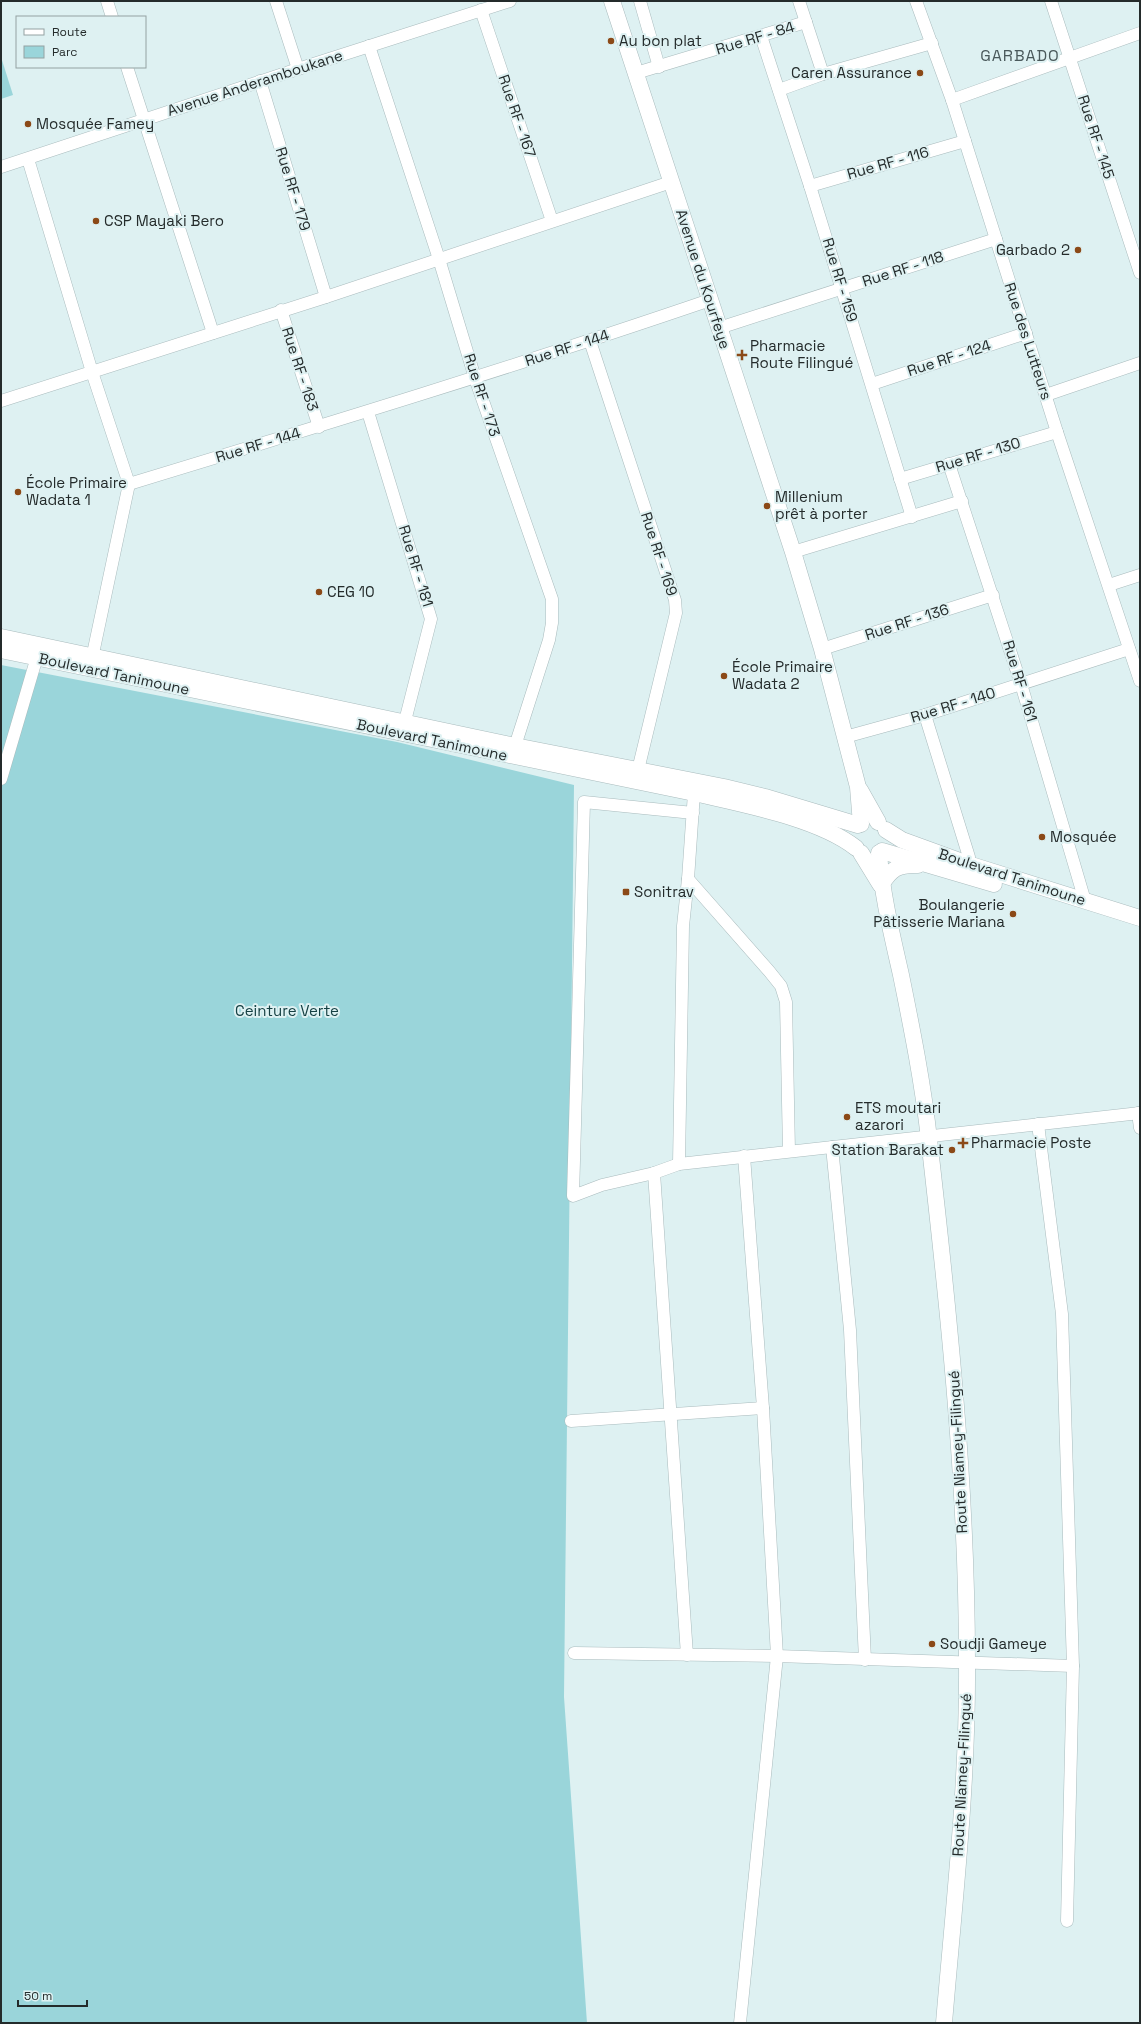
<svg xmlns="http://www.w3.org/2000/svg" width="1141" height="2024" font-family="'Space Grotesk',sans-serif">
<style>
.green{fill:#9ad5da}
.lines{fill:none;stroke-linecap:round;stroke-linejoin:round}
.minor-casing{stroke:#a9bbbd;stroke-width:13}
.major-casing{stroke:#a9bbbd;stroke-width:17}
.minor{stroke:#fff;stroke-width:12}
.major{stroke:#fff;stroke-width:16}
.poi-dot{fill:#8b4917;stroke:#def1f2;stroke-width:1.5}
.labels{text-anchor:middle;stroke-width:4;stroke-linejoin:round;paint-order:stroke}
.street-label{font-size:15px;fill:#242b2b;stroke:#def1f2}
.poi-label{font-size:15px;fill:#242b2b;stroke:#def1f2;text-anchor:start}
.park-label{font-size:15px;fill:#154043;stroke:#def1f2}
.neighbourhood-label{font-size:16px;letter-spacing:1px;fill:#4a595b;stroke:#def1f2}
</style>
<rect width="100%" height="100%" fill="#def1f2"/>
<g class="green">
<path d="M1,57L13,95L1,99Z"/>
<path d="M1,665L397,742L574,785L564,1697L587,2023H1Z"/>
</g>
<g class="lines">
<g class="minor-casing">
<g id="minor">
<path d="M107,1L112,17"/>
<path d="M276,1L298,69"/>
<path d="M640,1L659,67"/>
<path d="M799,1L823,74"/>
<path d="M916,1L952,100L1057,432L1140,681"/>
<path d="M1051,1L1140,273"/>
<path d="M481,10L552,221"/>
<path d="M761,36L810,186L912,517"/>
<path d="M369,46L439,259L475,378L552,599V623L549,640L515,746"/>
<path d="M127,67L213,333"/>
<path d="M636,73L806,22"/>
<path d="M260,81L326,297"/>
<path d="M779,90L823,74L932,43"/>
<path d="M952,100L1140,33"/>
<path d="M28,159L92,372L129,484C323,425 517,366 710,300"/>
<path d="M1,167L298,69L510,1"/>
<path d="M810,186L965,141"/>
<path d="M281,310L319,427"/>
<path d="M719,328L996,239"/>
<path d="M590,341L675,600L676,613L638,770"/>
<path d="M872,384L1026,333"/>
<path d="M1046,395L1140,363"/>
<path d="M1,401L326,297L671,182"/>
<path d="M368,412L431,619L405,721"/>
<path d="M949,464L1021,684L1085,901"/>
<path d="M900,479L1057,432"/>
<path d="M793,552L962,501"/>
<path d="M1109,585L1140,575"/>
<path d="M822,649L993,595"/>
<path d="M91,663L129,484"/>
<path d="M925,715L969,857L968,864"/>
<path d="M845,737L925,715L1129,649"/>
<path d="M1,779L39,650"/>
<path d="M693,813L584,802L573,1196L602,1185L654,1173L679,1164L1140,1113"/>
<path d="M688,879L769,971L781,986L786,1002L789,1151"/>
<path d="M1138,1113L1140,1128"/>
<path d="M1038,1124L1062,1314L1073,1666L1067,1921"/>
<path d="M832,1147L850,1330L865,1660"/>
<path d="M679,1164L683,926L688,879L694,793"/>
<path d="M654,1173L687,1655"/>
<path d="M571,1421L763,1408"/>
<path d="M574,1653L777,1656L1073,1666"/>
<path d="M740,2023L777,1656L763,1408L744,1156"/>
</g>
</g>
<g class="major-casing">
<g id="major">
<path d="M612,1L793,552L822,649L858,787L861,824"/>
<path d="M1,637L515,746L724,787L765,797L858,825"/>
<path d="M1,650L694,793C741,804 818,818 856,848"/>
<path d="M860,790L878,822"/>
<path d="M886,830L902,840L968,864L1140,918"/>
<path d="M882,851L994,884"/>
<path d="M861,853L880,884"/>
<path d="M879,853C882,895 892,935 901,975C912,1029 923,1084 929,1139C949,1313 967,1487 967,1663C968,1783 954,1903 944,2023"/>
<path d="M881,885C891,869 898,864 918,865"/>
</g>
</g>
<use href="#minor" class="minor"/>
<use href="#major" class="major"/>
</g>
<g class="poi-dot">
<circle cx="611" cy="41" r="4"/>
<circle cx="920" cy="73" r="4"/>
<circle cx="28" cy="124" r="4"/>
<circle cx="96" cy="221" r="4"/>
<circle cx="1078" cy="250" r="4"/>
<path d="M740 349h4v4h4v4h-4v4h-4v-4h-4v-4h4z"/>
<circle cx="18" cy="492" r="4"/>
<circle cx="767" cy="506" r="4"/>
<circle cx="319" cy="592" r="4"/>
<circle cx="724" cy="676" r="4"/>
<circle cx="1042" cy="837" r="4"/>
<rect x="622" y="888" width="8" height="8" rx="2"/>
<circle cx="1013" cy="914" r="4"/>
<circle cx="847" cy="1117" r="4"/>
<path d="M961 1137h4v4h4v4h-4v4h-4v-4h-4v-4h4z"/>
<circle cx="952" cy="1150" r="4"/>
<circle cx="932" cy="1644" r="4"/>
</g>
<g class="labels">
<g class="street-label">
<text transform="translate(755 38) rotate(-17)" y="5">Rue RF - 84</text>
<text transform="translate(255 83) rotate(-18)" y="5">Avenue Anderamboukane</text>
<text transform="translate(517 116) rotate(71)" y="5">Rue RF - 167</text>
<text transform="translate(1096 137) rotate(72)" y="5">Rue RF - 145</text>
<text transform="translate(888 163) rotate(-16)" y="5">Rue RF - 116</text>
<text transform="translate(293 189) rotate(73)" y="5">Rue RF - 179</text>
<text transform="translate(903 269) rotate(-18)" y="5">Rue RF - 118</text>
<text transform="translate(703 279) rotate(72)" y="5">Avenue du Kourfeye</text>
<text transform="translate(840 280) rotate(73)" y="5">Rue RF - 159</text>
<text transform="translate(1028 341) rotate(72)" y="5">Rue des Lutteurs</text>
<text transform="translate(567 348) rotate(-18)" y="5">Rue RF - 144</text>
<text transform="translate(949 358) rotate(-18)" y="5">Rue RF - 124</text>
<text transform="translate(300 369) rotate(72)" y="5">Rue RF - 183</text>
<text transform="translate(482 395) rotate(72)" y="5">Rue RF - 173</text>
<text transform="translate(258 445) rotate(-17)" y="5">Rue RF - 144</text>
<text transform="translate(978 455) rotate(-17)" y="5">Rue RF - 130</text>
<text transform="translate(659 554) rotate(72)" y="5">Rue RF - 169</text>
<text transform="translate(416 566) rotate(73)" y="5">Rue RF - 181</text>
<text transform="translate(907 622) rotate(-18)" y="5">Rue RF - 136</text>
<text transform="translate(114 674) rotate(12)" y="5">Boulevard Tanimoune</text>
<text transform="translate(1020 681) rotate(73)" y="5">Rue RF - 161</text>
<text transform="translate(953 705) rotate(-17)" y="5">Rue RF - 140</text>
<text transform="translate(432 740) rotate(12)" y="5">Boulevard Tanimoune</text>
<text transform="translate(1012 877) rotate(18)" y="5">Boulevard Tanimoune</text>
<text transform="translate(958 1452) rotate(-93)" y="5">Route Niamey-Filingué</text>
<text transform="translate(962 1775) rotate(-87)" y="5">Route Niamey-Filingué</text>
</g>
<g class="poi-label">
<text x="619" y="46">Au bon plat</text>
<text x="912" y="78" text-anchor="end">Caren Assurance</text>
<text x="36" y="129">Mosquée Famey</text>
<text x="104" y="226">CSP Mayaki Bero</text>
<text x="1070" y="255" text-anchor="end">Garbado 2</text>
<text x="750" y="351">Pharmacie<tspan x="750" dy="17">Route Filingué</tspan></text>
<text x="26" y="488">École Primaire<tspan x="26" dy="17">Wadata 1</tspan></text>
<text x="775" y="502">Millenium<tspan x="775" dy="17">prêt à porter</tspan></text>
<text x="327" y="597">CEG 10</text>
<text x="732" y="672">École Primaire<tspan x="732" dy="17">Wadata 2</tspan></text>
<text x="1050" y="842">Mosquée</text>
<text x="634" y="897">Sonitrav</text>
<text x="1005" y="910" text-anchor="end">Boulangerie<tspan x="1005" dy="17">Pâtisserie Mariana</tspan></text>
<text x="855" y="1113">ETS moutari<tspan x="855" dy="17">azarori</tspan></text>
<text x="971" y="1148">Pharmacie Poste</text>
<text x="944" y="1155" text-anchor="end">Station Barakat</text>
<text x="940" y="1649">Soudji Gameye</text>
</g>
<g class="park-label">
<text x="287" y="1016">Ceinture Verte</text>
</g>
<g class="neighbourhood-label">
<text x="1020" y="61">GARBADO</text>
</g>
</g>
<rect width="1141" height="2024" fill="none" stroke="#242b2b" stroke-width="4"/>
<rect x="16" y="16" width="130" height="52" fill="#def1f2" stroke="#94a2a2"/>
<rect x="24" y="29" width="20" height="6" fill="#ffffff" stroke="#94a2a2"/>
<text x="52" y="36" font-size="12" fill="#242b2b">Route</text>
<rect x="24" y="46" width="20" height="12" fill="#9ad5da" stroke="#94a2a2"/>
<text x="52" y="56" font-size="12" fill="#242b2b">Parc</text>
<path d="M18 2000v6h69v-6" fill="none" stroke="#242b2b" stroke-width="2"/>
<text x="24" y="2000" font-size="12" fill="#242b2b" stroke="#def1f2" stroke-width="3" paint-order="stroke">50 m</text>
</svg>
